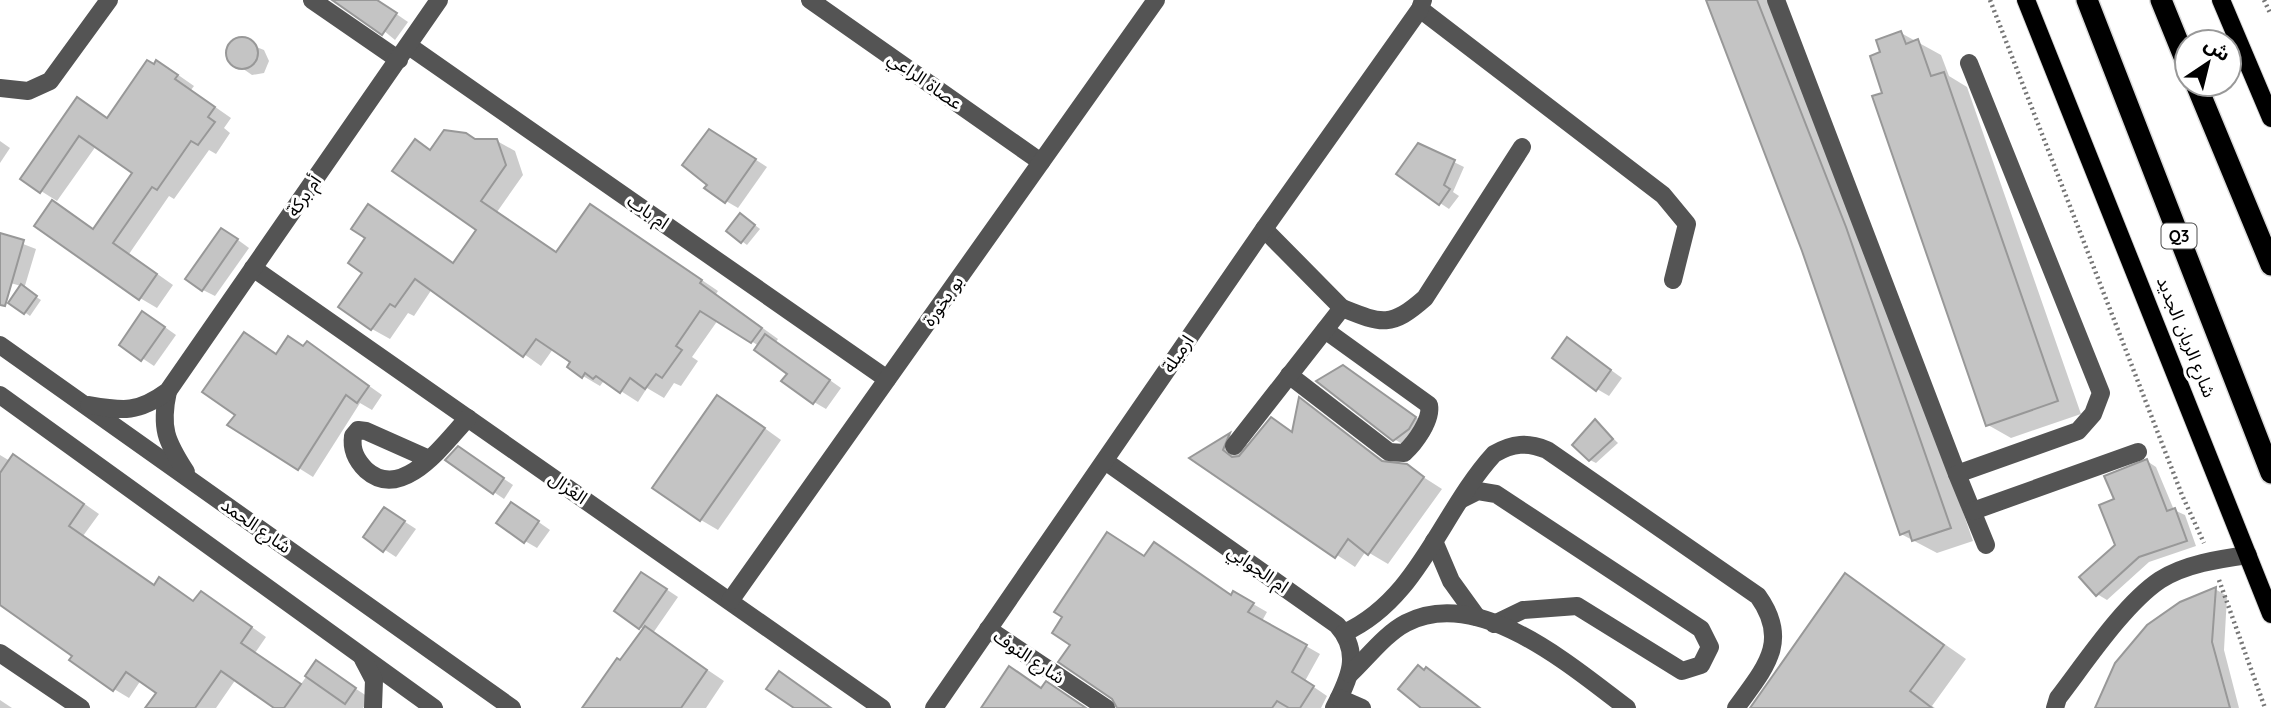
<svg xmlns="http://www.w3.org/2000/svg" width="2271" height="708" font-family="Quicksand,'Noto Sans Arabic',sans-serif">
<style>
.shadow{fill:#0003}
.building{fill:#c4c4c4;stroke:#989898;stroke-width:2}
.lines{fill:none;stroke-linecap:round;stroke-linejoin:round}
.major-casing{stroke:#dbdbdb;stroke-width:20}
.highway-casing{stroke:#dbdbdb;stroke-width:24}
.path{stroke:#767676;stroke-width:4.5;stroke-dasharray:2 3.5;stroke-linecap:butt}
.minor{stroke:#545454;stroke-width:18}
.major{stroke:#000;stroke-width:18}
.highway{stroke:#000;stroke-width:21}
.labels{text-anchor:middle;stroke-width:6;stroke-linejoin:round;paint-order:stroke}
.shield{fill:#fff;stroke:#4c4c4c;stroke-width:2}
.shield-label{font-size:16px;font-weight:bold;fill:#000}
.street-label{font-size:18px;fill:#000;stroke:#fff}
</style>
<rect width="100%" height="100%" fill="#fff"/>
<g class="shadow">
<path d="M347,0H376L408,22L395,40Z"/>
<path d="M1708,0H1775L1869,241L1973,541L1937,553L1901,534L1804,250Z"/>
<path d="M1901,33L1941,55L1949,76L1967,87L2081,414L2011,438L1988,425L1885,94L1882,53Z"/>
<path d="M239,40L264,50L269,61L264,73L252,75L229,59V47Z"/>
<path d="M174,72L194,86L191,90L231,118L224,128L230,133L216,154L209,150L174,199L169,196L129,254L173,285L157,308L140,298L52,202L94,230L134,172L96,146L57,201L41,191L78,100L108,119Z"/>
<path d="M722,138L767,167L738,208L726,201Z"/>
<path d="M0,141L10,148L0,163Z"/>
<path d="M415,141L432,151L476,141H497L515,151L523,175L497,212L558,253L608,216L718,291L716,294L778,339L776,342L841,388L826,409L814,402L789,373L759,346L718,320L692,357L698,361L681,386L674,383L664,398L647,388L638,402L613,386L603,382L600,386L583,376L572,362L553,349L541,366L432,289L414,316L408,313L390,339L372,329L341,307L365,272L369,206L454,264L478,230Z"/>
<path d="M1419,145L1464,167L1453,192L1459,196L1449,209L1440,203Z"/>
<path d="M746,218L760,229L747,245L728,231Z"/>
<path d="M0,235L36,249L24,289L41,300L30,316L10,302L21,286L0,280Z"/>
<path d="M234,237L249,248L215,296L203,290Z"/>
<path d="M155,320L176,335L154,366L121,344Z"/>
<path d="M304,347L321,352L382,395L372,410L360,403L313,477L230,425L277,355Z"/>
<path d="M1579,347L1622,378L1609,396L1597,389Z"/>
<path d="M1361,378L1433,429L1427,439L1412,450L1394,439Z"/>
<path d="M1300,400L1387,463L1406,466L1442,489L1388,564L1366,551L1355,567L1192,458L1230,435L1249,446L1293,433Z"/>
<path d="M735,407L781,440L718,530L701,520Z"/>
<path d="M1595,421L1618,443L1596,463L1590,460Z"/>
<path d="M468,454L513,485L504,499L447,460Z"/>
<path d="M0,455L10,461L29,465L99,514L83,536L155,586L195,602H216L266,637L255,653L301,684L316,663L370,698L363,708H277L236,679L216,708H147L158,692L141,680L129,698L114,689L75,656L0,603Z"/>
<path d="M2147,461L2156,467L2174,510L2185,515L2196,546L2149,562L2107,600L2097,594L2117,546L2116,500Z"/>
<path d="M523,511L550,530L537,548L525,541Z"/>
<path d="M396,516L416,529L396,557L365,537Z"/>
<path d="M1145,558L1232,596L1234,593L1267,612L1262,621L1320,654L1305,681L1327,696L1321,708H1119Z"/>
<path d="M1845,575L1966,659L1932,706L1935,708H1752Z"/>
<path d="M654,581L678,597L653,633L724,681L706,708H591L644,630L640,627Z"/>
<path d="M2215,589L2227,596L2224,650L2239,708H2097L2117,664Z"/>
<path d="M0,700L12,708H0Z"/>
</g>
<g class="building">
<path d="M332,0H377L397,13L382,35Z"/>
<path d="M1706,0H1757L1846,227L1951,528L1912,541L1909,531L1900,535L1802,251Z"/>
<path d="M1901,31L1906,44L1918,39L1931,76L1944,72L2058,401L1986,426L1872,96L1882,93L1870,56L1880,52L1876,40Z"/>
<circle cx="242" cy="53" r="16"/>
<path d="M147,60L154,64L156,60L178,75L175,79L215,107L208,117L215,122L198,145L191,141L157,190L152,187L113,243L157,274L139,300L34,226L52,200L93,229L132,173L79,136L40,193L20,179L77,97L107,118Z"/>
<path d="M709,129L756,159L725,203L704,188L707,185L682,165Z"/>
<path d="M444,130L466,133L475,139H497L506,165L481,201L556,252L590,204L702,280L700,283L762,328L751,343L700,311L676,346L682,350L662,378L656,374L645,389L630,378L620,393L596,376L593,379L585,373L582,378L567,367L570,362L536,339L523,357L415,279L395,307L390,304L371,330L338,307L362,273L348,263L365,238L351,229L368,204L453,263L476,230L392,171L415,139L430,150Z"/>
<path d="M1418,143L1455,160L1444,185L1450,189L1439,205L1396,174Z"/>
<path d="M740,213L755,225L741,243L726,231Z"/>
<path d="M221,228L238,239L202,291L185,279Z"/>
<path d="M0,233L24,240L5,306L0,305Z"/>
<path d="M21,284L37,296L24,314L8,303Z"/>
<path d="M142,311L165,327L141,361L119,345Z"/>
<path d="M244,332L276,354L288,336L303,346L307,341L369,386L357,403L346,395L298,470L227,425L235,415L202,392Z"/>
<path d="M765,334L830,380L813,404L781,381L787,374L754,350Z"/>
<path d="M1567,337L1611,370L1596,391L1552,358Z"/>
<path d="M1343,365L1416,417L1409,429L1393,441L1316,381Z"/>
<path d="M717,395L765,428L700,521L652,488Z"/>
<path d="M1299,397L1382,461L1407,464L1424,477L1368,555L1348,539L1335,558L1189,458L1230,433L1223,450L1232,457L1239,456L1271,417L1292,432Z"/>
<path d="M1595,419L1613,439L1589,461L1572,445Z"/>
<path d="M458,446L504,478L493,494L445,460Z"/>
<path d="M13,454L84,504L69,526L154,585L159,577L193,601L201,591L252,627L241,643L301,684L284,708H274L221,671L195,708H145L156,693L126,672L113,691L69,660L72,656L0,605V473Z"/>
<path d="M2147,459L2167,511L2175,508L2187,541L2139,557L2096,596L2079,577L2115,545L2099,505L2114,499L2104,476Z"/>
<path d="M511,502L539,521L524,543L496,523Z"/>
<path d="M384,507L405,521L383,552L363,537Z"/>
<path d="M1107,532L1144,556L1154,542L1231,595L1233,591L1254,603L1248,612L1307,645L1292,672L1314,686L1300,708H1289L1277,701L1272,708H1117L1112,699L1058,662L1070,645L1052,633L1062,617L1054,612Z"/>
<path d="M641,572L667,589L639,629L614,611Z"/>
<path d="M1845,573L1944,645L1910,691L1932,708H1750Z"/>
<path d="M2216,587L2212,642L2230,708H2095L2115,663L2147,625L2180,602Z"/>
<path d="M645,626L707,670L681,708H582L617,658L620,660Z"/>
<path d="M316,660L356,688L345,704L305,676Z"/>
<path d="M1418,665L1424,670L1426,667L1480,708H1421L1398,689Z"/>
<path d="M1009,666L1041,688L1046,681L1086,708H981Z"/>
<path d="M779,671L831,708H794L766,689Z"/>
</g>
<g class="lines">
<g class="major-casing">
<g id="major">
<path d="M2026,0L2271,614"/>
<path d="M2221,0L2271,118"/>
</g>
</g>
<g class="highway-casing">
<g id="highway">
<path d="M2087,0L2271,473"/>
<path d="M2161,0L2187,64"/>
<path d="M2196,84L2271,265"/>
</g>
</g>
<g class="path">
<path d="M1990,0L2182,495L2204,543"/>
<path d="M2264,0L2271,15"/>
<path d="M2219,580L2265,708"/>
</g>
<g class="minor">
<path d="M312,0L399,60"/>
<path d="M810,0L1041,162"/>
<path d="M1776,0L1957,474L2078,431L2093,414L2101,393L1969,63"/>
<path d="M1420,9L1663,195L1687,224L1673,280"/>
<path d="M409,46L887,379"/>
<path d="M0,88L28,91L50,81L109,0"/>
<path d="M253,268L882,708"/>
<path d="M1342,308C1382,324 1391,328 1425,298L1522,147"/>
<path d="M0,345L512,708"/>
<path d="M1289,375L1389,452L1404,453C1415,443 1432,420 1429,405L1325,330"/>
<path d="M168,391C160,428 166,441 186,472"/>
<path d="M0,395L434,708"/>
<path d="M89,405C124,411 138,413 168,391L439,0"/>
<path d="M1234,446L1342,308L1264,229"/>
<path d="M429,459L366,431L358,430L353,436C351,450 356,460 366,470C403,503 445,442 468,418"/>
<path d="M1105,461L1337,625C1362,653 1349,679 1334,708"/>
<path d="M1957,474L1986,545"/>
<path d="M1462,499L1478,491L1496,494L1701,629L1710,647L1701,665L1682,671L1577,606L1523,610L1494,624"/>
<path d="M1973,511L2138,452"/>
<path d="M1434,541L1451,581L1477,617"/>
<path d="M730,601L1156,0"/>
<path d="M988,629L1106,708"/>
<path d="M1344,633C1419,599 1441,512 1494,454C1513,443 1527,442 1547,450L1758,596C1791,642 1764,669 1736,708"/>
<path d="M0,653L81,708"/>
<path d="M363,659L374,680L373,708"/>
<path d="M1350,674C1368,657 1385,634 1406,623C1479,585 1572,667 1627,708"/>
<path d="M1339,698L1362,708"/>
<path d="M934,708L1264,229L1420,9L1423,0"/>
<path d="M2055,708L2058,698C2085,663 2124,604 2160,580C2185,564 2219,559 2248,555"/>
</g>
<use href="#major" class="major"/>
<use href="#highway" class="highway"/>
</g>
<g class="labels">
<rect class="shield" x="2161.5" y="223.5" width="35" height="25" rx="5"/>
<g class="shield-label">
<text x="2179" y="242">Q3</text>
</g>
<g class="street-label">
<text transform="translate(925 81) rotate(35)" y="6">عصاة الراعي</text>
<text transform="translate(304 196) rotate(-55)" y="6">أم بركة</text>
<text transform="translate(648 212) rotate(35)" y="6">ام باب</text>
<text transform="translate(943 301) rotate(-55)" y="6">بو بخورة</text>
<text transform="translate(2186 337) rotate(68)" y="6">شارع الريان الجديد</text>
<text transform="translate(1178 354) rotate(-56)" y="6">ارميلة</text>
<text transform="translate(568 488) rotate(35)" y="6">الغزال</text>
<text transform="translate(256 526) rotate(35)" y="6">شارع الحمد</text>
<text transform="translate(1258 569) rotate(35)" y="6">ام الجوابي</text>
<text transform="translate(1029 657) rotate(34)" y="6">شارع النوف</text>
</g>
</g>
<g transform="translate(2208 63) rotate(35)"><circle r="33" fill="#ffffff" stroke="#999999" stroke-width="2"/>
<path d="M0-5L12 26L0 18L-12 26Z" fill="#000000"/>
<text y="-10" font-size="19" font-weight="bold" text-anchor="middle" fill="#000000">ش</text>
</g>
</svg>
